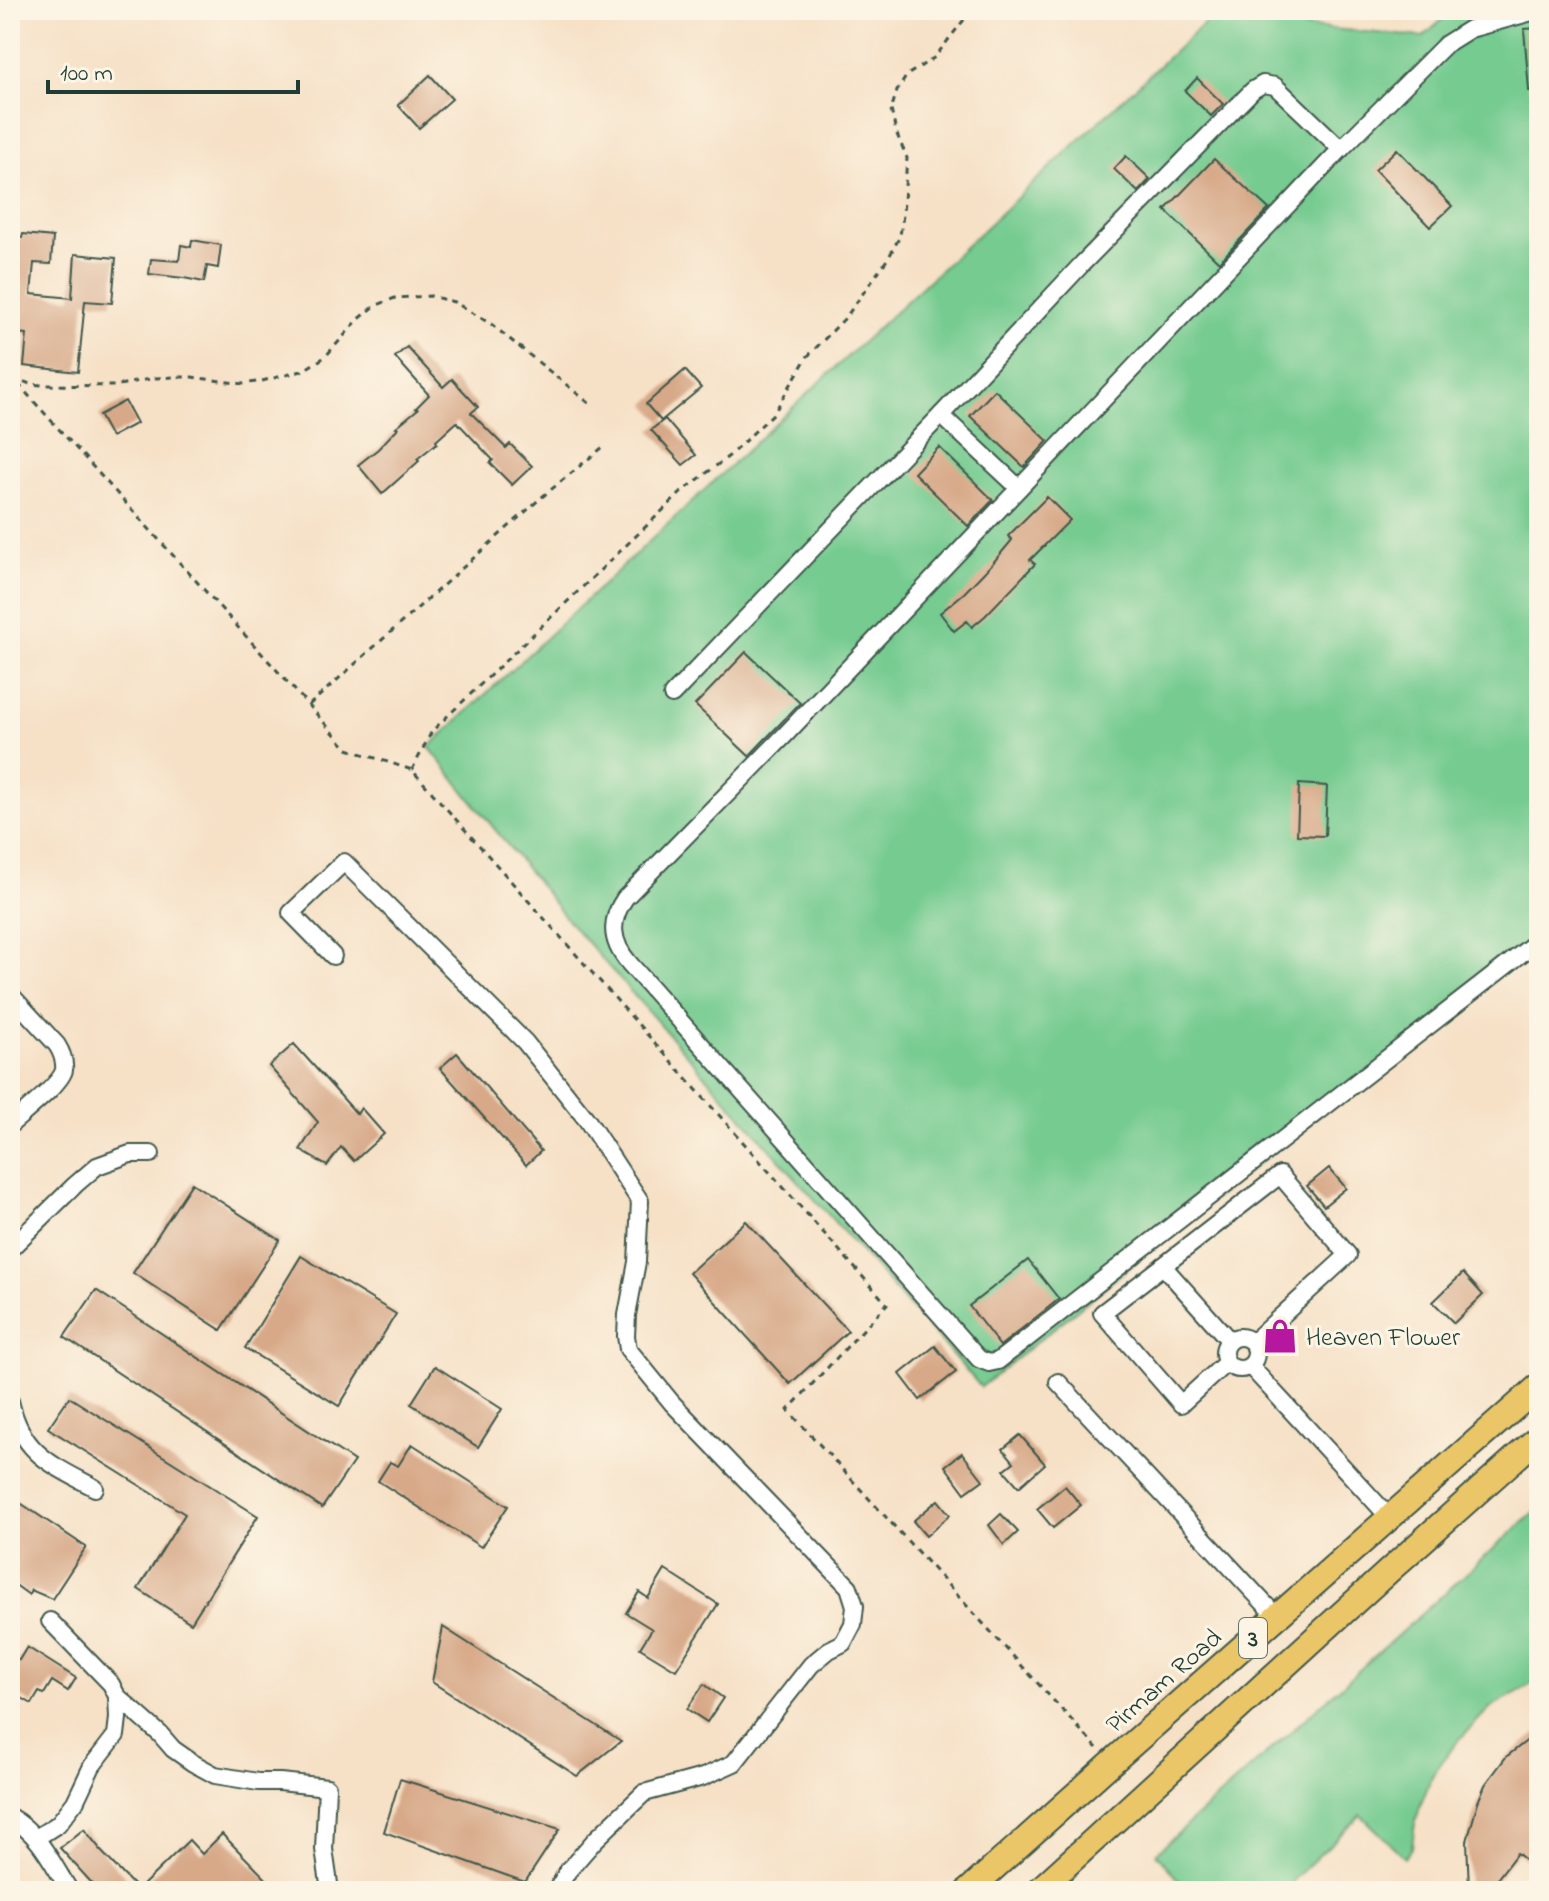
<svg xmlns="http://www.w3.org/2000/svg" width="1549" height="1901" font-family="'Indie Flower',sans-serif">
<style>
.green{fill:#74cb90;stroke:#4a8462;stroke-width:2}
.building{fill:#d7a988}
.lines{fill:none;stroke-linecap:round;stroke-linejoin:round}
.minor-casing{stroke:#3f564a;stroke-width:20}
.highway-casing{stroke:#3f564a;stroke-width:28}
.path{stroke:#3f564a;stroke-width:3;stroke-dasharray:6 6;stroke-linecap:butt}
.minor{stroke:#fff;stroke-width:16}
.highway{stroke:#ebc669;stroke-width:24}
.labels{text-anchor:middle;stroke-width:6;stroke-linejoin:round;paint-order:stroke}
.shield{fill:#fcf5e5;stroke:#617469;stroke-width:2}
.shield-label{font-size:24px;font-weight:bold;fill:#1f3d34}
.poi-label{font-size:26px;fill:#1f3d34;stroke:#fcf5e5;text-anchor:start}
.street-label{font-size:26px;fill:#1f3d34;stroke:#fcf5e5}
</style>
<rect width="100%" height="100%" fill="#fcf5e5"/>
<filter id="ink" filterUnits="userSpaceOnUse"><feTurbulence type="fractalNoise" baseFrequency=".0125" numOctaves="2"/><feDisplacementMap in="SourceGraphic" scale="16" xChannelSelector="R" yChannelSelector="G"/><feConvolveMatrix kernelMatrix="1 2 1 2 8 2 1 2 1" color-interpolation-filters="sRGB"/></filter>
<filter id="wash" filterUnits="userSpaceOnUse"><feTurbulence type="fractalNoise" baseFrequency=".006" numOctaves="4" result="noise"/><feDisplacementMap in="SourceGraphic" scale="32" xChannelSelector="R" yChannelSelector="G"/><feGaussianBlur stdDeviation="1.8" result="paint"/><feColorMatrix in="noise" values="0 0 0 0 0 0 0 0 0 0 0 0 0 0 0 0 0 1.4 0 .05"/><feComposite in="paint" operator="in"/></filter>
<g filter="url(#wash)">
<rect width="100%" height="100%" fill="#f6e1c7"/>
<g class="green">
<path d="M1453,10H1539V937L981,1387L570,923L429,747L1210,18L1423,37Z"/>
<path d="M1539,1508V1680L1491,1707L1457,1742L1433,1774L1420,1806L1414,1829L1412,1848L1405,1858L1361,1815L1292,1881L1294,1891H1187L1156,1853Z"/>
</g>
<g id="blocks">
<g class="building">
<path d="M1539,28V90L1529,91L1524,29Z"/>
<path d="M430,75L452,99L419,128L398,105Z"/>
<path d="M1197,78L1223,104L1211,116L1185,91Z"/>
<path d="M1397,149L1452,206L1430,227L1375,170Z"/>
<path d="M1126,156L1150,179L1138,192L1114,169Z"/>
<path d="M1214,159L1269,209L1219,262L1165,210Z"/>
<path d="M23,234L53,237L51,264L34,263L31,294L72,298L75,254L116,258L112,303L85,301L78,372L24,366L27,334L15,333L19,285L10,284V237L22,238Z"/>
<path d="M192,240L221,245L218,268L207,266L204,282L184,278L149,274L151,259L179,261L181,245L191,247Z"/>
<path d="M407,347L443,387L452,379L478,407L471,413L506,448L510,444L532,466L512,485L490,463L493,460L457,422L436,441L437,443L417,459L419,461L382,494L358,465L378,449L398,428L396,427L418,409L416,408L429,395L395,357Z"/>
<path d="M685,370L701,388L661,421L646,404Z"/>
<path d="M995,390L1048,441L1024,467L970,416Z"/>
<path d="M125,401L137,423L111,437L99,415Z"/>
<path d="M665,419L696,455L683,465L651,430Z"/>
<path d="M939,447L993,500L968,526L914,473Z"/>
<path d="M1047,497L1070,520L1030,560L1035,564L985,616L972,627L967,621L954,631L940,613L964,593L992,564L1012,540L1008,536Z"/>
<path d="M746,652L800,703L749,756L695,705Z"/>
<path d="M1299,784L1327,786L1325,836L1297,835Z"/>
<path d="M294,1044L357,1114L361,1108L384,1134L354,1161L341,1147L327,1166L300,1150L318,1122L269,1066Z"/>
<path d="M457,1053L541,1151L526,1165L440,1068Z"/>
<path d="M1329,1168L1346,1188L1324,1206L1307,1186Z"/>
<path d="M192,1183L280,1240L221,1330L133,1273Z"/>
<path d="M746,1221L848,1331L790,1384L689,1273Z"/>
<path d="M301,1256L396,1314L339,1406L245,1348Z"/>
<path d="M1028,1260L1059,1299L1000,1346L969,1306Z"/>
<path d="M1463,1273L1483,1295L1454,1323L1433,1302Z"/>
<path d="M96,1290L354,1461L322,1508L64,1337Z"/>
<path d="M935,1346L956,1372L920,1400L900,1374Z"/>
<path d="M435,1366L502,1409L478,1447L411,1404Z"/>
<path d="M69,1397L258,1516L191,1623L138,1589L185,1514L48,1428Z"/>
<path d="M1020,1435L1045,1464L1019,1487L1004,1470L1014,1462L1003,1449Z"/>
<path d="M412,1444L508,1506L481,1547L378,1481L390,1462L398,1466Z"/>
<path d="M962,1453L983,1480L965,1493L945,1466Z"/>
<path d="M1065,1486L1081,1505L1053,1528L1037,1509Z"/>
<path d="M10,1496L86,1547L52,1599L31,1590L29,1595L10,1581Z"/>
<path d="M938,1500L950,1515L926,1536L913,1521Z"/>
<path d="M1001,1514L1018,1532L1004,1545L989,1525Z"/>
<path d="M665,1570L718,1604L676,1670L640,1648L652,1629L626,1613L639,1592L648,1598Z"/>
<path d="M443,1627L621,1741L577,1776L432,1682Z"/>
<path d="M27,1647L76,1678L68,1691L52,1681L44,1694L39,1692L32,1704L10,1691V1654L19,1660Z"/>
<path d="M704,1684L723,1698L707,1722L687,1709Z"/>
<path d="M1539,1731V1871L1517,1853L1495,1882L1503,1891H1474L1469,1887L1467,1841L1478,1802L1485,1785L1506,1757Z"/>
<path d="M400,1779L560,1829L525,1882L384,1832Z"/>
<path d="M84,1829L101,1850H100L138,1890L189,1840L202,1854L222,1834L278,1891H99L60,1848Z"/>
</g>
</g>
</g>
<g filter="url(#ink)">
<use href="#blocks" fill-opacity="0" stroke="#3f564a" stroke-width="2"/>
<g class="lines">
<g class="minor-casing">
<g id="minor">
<path d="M1539,10L1470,29L1446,44L1341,149L784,736L625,898C609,921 611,942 629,963L979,1359L989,1363L998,1361L1539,940"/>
<path d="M941,415L1019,488"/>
<path d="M672,695L941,415L1082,264L1253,90L1263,84L1275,86L1341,149"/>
<path d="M333,956L291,913L344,862L525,1042L587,1120L640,1201L637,1262L627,1315L626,1336L628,1349L672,1403L849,1587L855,1606L853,1624L843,1643L829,1650L811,1665L734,1763L703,1777L644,1793L595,1840L568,1871L556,1891"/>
<path d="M10,994L57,1045C62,1053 65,1061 64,1070C61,1084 22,1114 10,1125"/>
<path d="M10,1249L75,1185L97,1166L130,1154H151"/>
<path d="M1163,1266L1102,1313L1181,1404L1227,1362"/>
<circle cx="1240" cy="1353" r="16"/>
<path d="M1229,1340L1163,1266L1280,1175L1348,1255L1253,1342"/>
<path d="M1250,1366L1389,1517"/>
<path d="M1058,1382L1277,1617"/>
<path d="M10,1401C22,1454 51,1464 95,1488"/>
<path d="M117,1696L160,1734L173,1749L193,1763L215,1775L258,1782H280L327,1787L324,1849L330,1891"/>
<path d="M10,1817C41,1835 51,1862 70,1891"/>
<path d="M36,1838L58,1824L75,1802L92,1766L116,1735L118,1718L117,1696L111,1684L50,1621"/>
</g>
</g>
<g class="highway-casing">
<g id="highway">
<path d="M968,1891L1111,1763L1539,1386"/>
<path d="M1038,1891L1392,1568L1539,1437"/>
</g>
</g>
<g class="path">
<path d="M10,375L348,749L412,770L887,1304L788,1410L1097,1748"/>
<path d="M13,377L30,384L42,385L114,386L155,378L175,377H192L243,384L262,381L302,371L325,357L358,320L375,306L395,298L431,296L454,302L491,324L589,403"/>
<path d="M309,705L542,497L603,447"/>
<path d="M412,770L432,731L683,491L729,456L774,413L807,357L846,317L889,257L900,236L903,215L907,158L896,132L891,110L897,91L907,75L935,57L970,12L974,10"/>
</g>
<use href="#minor" class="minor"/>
<use href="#highway" class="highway"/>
</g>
</g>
<defs>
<g id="shop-bare" transform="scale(2.76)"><path d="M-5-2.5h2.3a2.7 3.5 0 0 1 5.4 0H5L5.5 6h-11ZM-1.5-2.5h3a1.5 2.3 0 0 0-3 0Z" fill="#b5179e" stroke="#fcf5e5" stroke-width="2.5" paint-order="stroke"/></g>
</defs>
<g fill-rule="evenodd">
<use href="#shop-bare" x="1280" y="1336"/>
</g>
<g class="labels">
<rect class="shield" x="1239" y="1618" width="28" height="40" rx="6"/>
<g class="shield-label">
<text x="1253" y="1646">3</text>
</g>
<g class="poi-label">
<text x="1306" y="1345">Heaven Flower</text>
</g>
<g class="street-label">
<text transform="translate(1163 1680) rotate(-41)" y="9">Pirmam Road</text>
</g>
</g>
<rect width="1549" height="1901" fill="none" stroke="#fcf5e5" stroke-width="40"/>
<path d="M48 80v12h250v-12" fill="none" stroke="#1f3d34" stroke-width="4"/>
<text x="60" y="80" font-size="24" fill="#1f3d34" stroke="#fcf5e5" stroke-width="6" paint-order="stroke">100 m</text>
</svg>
